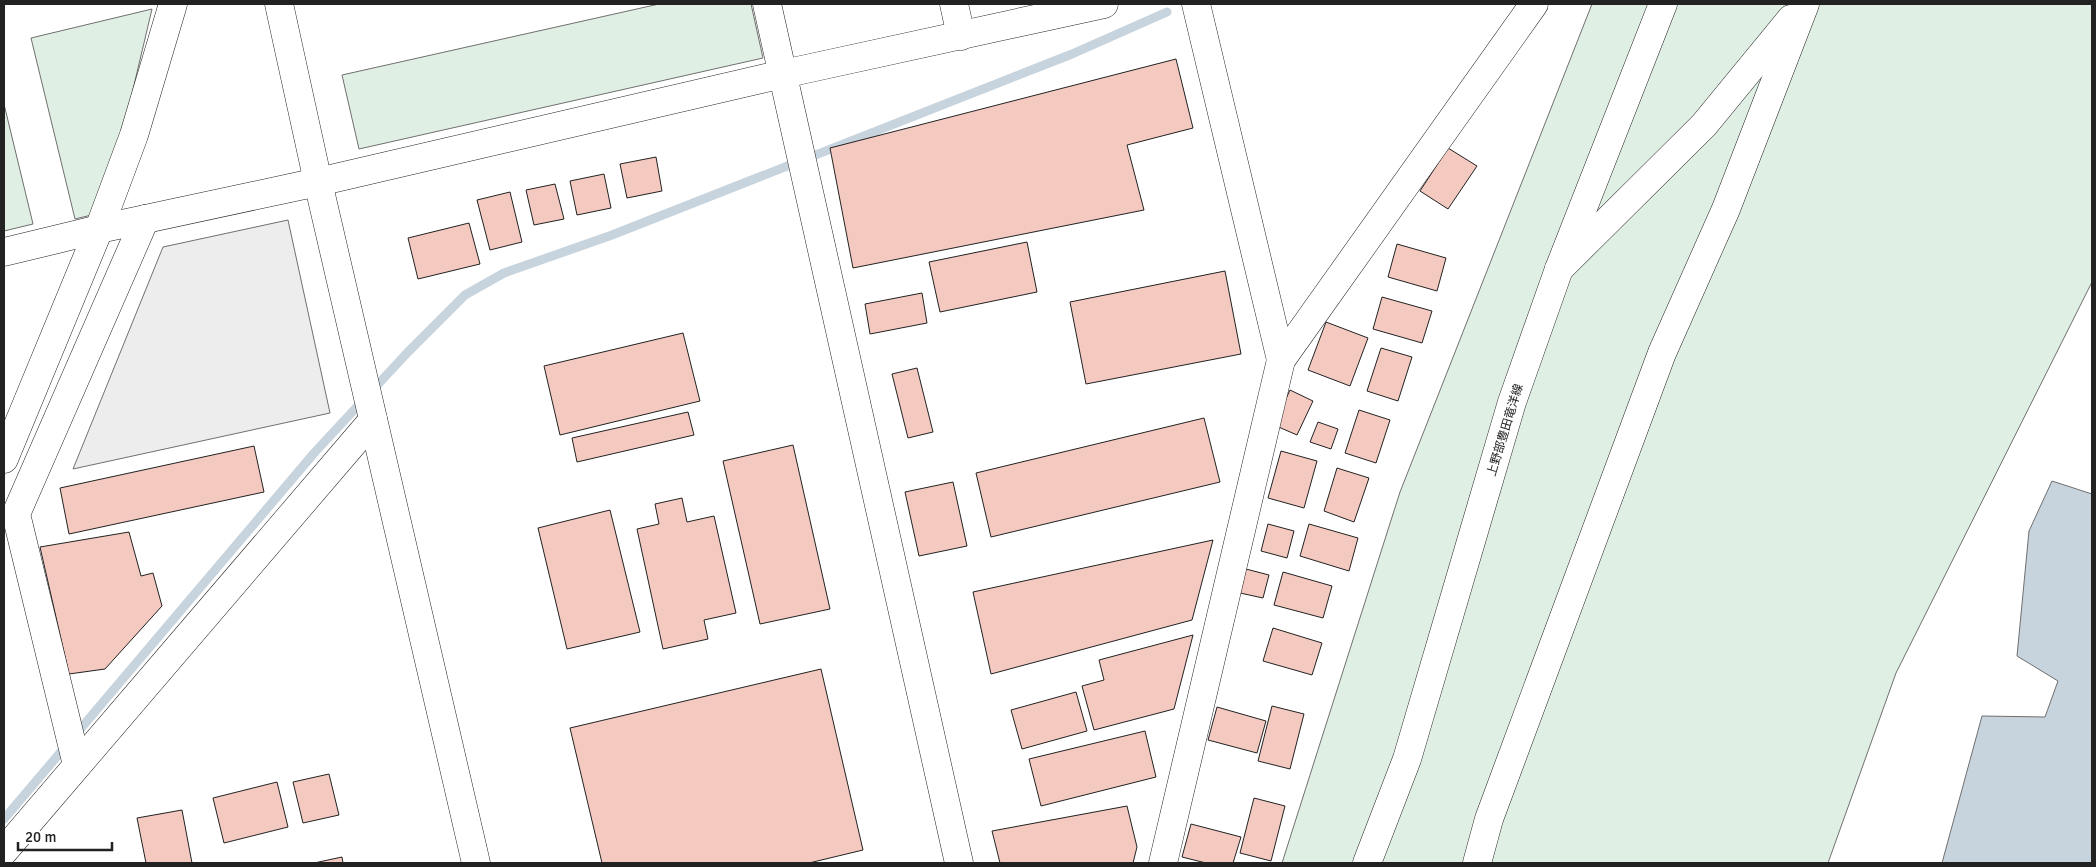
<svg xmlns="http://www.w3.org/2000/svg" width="2096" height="867" font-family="Signika,'Noto Sans JP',sans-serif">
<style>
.green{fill:#e0efe3;stroke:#6f6f6f}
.parking{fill:#ededed;stroke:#6f6f6f}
.water{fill:#c7d3dd;stroke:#6f6f6f}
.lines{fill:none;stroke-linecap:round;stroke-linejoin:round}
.stream{stroke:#c7d3dd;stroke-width:9}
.building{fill:#f3c9c0;stroke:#222}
.minor-casing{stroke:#222;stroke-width:29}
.major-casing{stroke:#222;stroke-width:29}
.minor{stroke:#fff;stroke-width:28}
.major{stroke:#fff;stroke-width:28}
.labels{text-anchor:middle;stroke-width:4;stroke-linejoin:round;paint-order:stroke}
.street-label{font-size:12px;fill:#222;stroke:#fff}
</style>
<rect width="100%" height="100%" fill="#fff"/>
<g class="green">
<path d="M659,4H751L763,58L359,149L342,75Z"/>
<path d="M1592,4H2092V282L1896,673L1828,863H1282L1400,492Z"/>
<path d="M152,9L104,212L75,219L31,38Z"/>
<path d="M4,104L33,224L4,231Z"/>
</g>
<path class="parking" d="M288,220L330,413L73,469L163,247Z"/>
<path class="water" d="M2052,481L2092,494V863H1942L1982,716L2045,717L2058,681L2017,656L2029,531Z"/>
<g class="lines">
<path class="stream" d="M4,819L315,452L408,352L465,295L504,273L612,235L1072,54L1167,12"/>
</g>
<g class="building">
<path d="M1176,59L1193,128L1127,145L1144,210L853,268L830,148Z"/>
<path d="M1448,148L1477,166L1448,209L1420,191Z"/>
<path d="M656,157L662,191L627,198L620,164Z"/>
<path d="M604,174L611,208L577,215L570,181Z"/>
<path d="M555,184L564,219L534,225L526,190Z"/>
<path d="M510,192L522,242L490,250L477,200Z"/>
<path d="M469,223L480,264L418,279L408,238Z"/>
<path d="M1027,242L1037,292L940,312L929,262Z"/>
<path d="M1397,244L1446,258L1437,291L1388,277Z"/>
<path d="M1225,271L1241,354L1086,384L1070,302Z"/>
<path d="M922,293L927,323L870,334L865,304Z"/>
<path d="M1382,297L1432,311L1422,343L1373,329Z"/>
<path d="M1326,322L1368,338L1350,386L1308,370Z"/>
<path d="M683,333L700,401L560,435L544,366Z"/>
<path d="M1381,348L1412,357L1398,401L1367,391Z"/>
<path d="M917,368L933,432L908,438L892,374Z"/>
<path d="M1290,390L1313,401L1297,435L1274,425Z"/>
<path d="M1359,410L1390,420L1376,463L1345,453Z"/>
<path d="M688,412L694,435L577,462L572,438Z"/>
<path d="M1204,418L1220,482L991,537L976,473Z"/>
<path d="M1318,422L1338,429L1331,449L1310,442Z"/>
<path d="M793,445L830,609L760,624L723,461Z"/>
<path d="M254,446L264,492L69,534L60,488Z"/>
<path d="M1281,451L1317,461L1304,508L1268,498Z"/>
<path d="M1337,468L1369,478L1354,522L1324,511Z"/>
<path d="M953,482L967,546L919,556L905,492Z"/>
<path d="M682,498L687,522L714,516L736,613L704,620L708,639L663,649L637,529L659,524L655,504Z"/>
<path d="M610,510L640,632L567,649L538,528Z"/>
<path d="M1268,524L1294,531L1287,558L1261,551Z"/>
<path d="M1309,524L1358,538L1349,571L1300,556Z"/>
<path d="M129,532L141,576L153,573L162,606L105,669L69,674L40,547Z"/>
<path d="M1213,540L1192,620L991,674L973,592Z"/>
<path d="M1246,569L1269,575L1263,598L1240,593Z"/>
<path d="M1283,572L1332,586L1323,618L1274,605Z"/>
<path d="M1273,628L1322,643L1312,675L1263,661Z"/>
<path d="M1193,635L1174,709L1094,730L1082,686L1104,680L1099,660Z"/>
<path d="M821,669L863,850L809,863H602L570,728Z"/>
<path d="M1076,692L1087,731L1022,749L1011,710Z"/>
<path d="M1272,706L1304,714L1290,769L1258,761Z"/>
<path d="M1217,707L1266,721L1257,753L1208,740Z"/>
<path d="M1145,731L1156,777L1041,806L1029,759Z"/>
<path d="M329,774L339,815L303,823L293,782Z"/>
<path d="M277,782L288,827L224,843L213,798Z"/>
<path d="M1254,798L1285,806L1271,861L1240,853Z"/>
<path d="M1127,806L1137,847L1133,863H1000L992,831Z"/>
<path d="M182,810L192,863H146L137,818Z"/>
<path d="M1191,824L1241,837L1233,863H1206L1182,857Z"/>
<path d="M342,857L343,863H314Z"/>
</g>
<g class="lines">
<g class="minor-casing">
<g id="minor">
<path d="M279,4L318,182L476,863"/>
<path d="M767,4L959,863"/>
<path d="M954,4L961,36"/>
<path d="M1196,4L1281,360"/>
<path d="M4,252L99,229L318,182L783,74L1104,4"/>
<path d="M1559,269L1704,125L1791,19"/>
<path d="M4,459L99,229L134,135L173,4"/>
<path d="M77,765L16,514L145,219"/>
<path d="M4,851L373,420"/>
<path d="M1163,863L1281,360L1534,4"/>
<path d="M1477,863L1489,819L1662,353L1726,209L1805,4"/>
</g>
</g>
<g class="major-casing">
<path id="major" d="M1367,863L1407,759L1512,402L1559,269L1663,4"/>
</g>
<use href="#minor" class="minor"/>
<use href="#major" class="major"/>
</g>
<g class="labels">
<g class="street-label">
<text transform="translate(1505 430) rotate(-73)" y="4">上野部豊田竜洋線</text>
</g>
</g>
<rect width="2096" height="867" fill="none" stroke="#222222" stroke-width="10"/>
<path d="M18 842v8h94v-8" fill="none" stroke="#222222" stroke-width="2.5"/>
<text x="25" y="842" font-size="15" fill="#222222" stroke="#ffffff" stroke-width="4" paint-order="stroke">20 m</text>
</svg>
